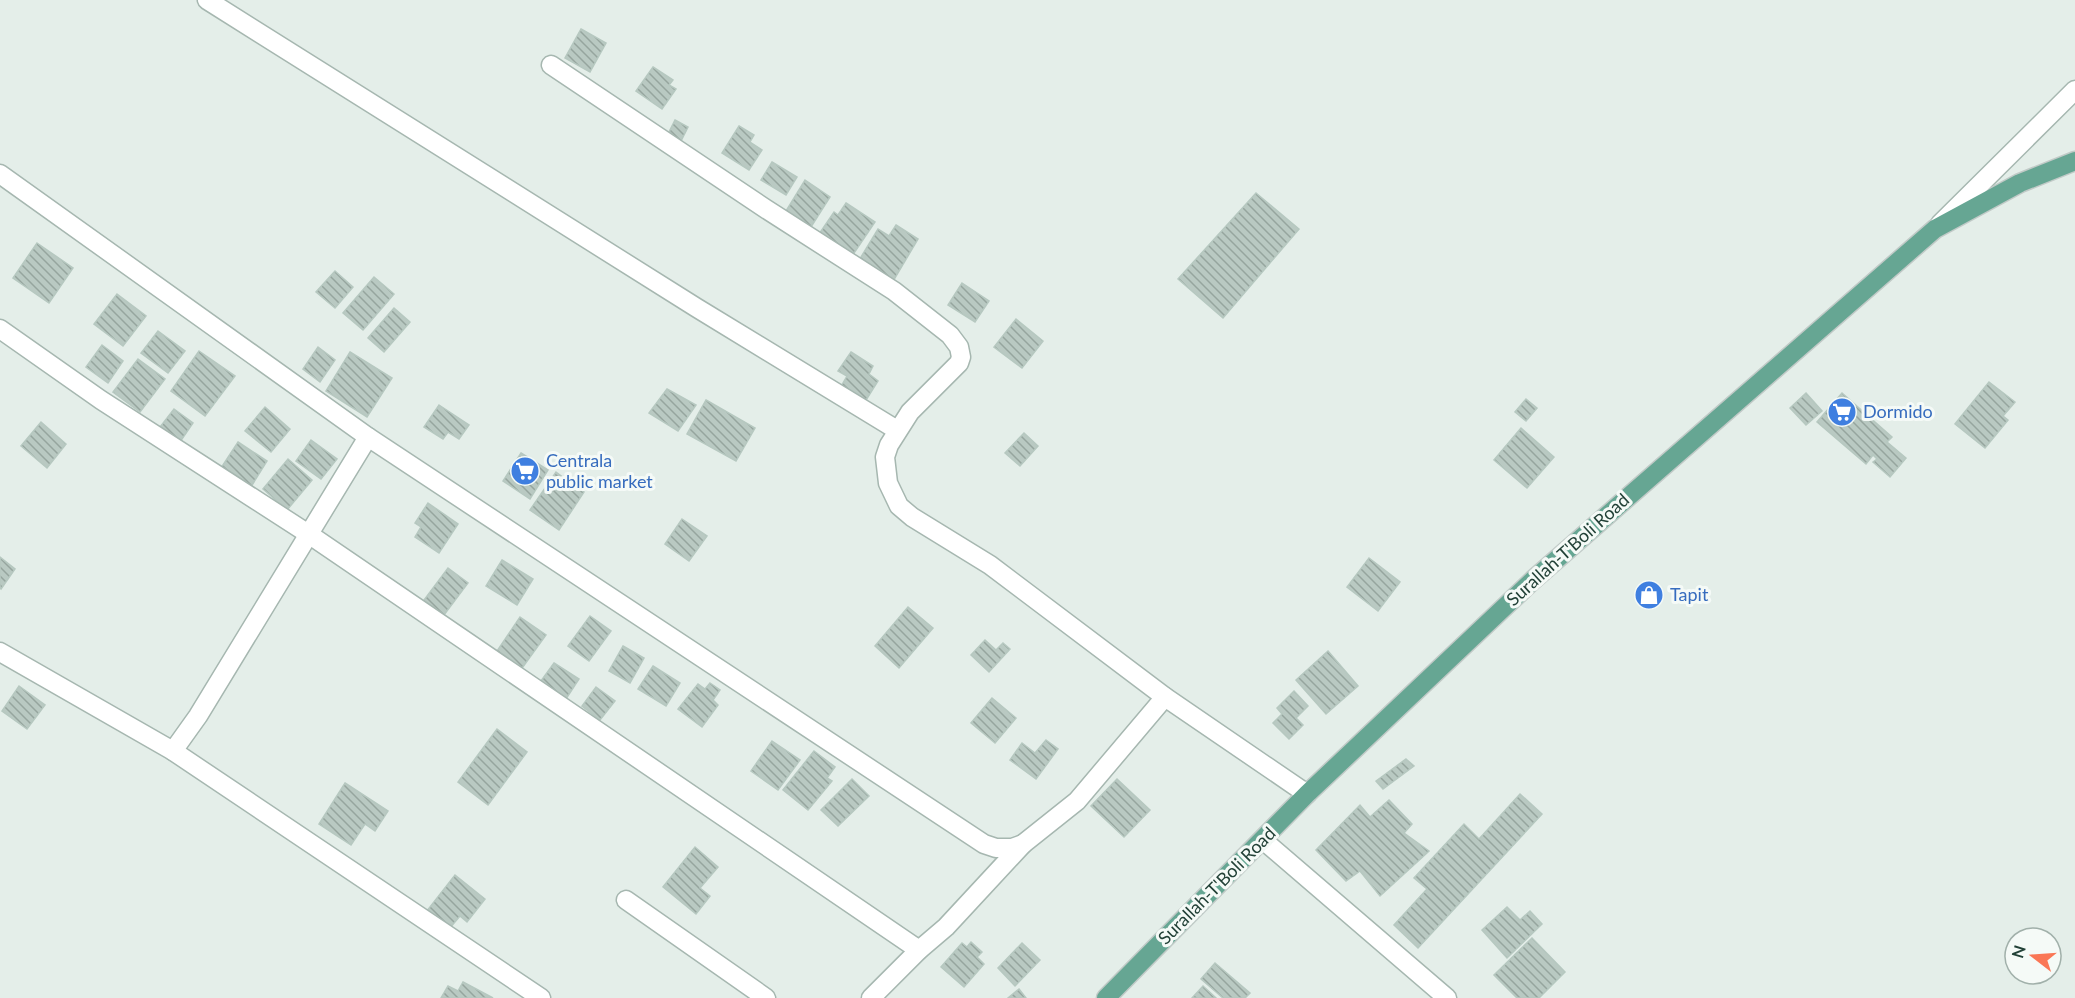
<svg xmlns="http://www.w3.org/2000/svg" width="2075" height="998" font-family="Lato,sans-serif">
<style>
.building{fill:url(#building-back-hatch);stroke:#b6c8c0;stroke-width:1.5}
.lines{fill:none;stroke-linecap:round;stroke-linejoin:round}
.minor-casing{stroke:#a6b7b0;stroke-width:21}
.tertiary-casing{stroke:#a6b7b0;stroke-width:21}
.primary-casing{stroke:#c1cac7;stroke-width:21}
.minor{stroke:#fff;stroke-width:18}
.tertiary{stroke:#fff;stroke-width:18}
.primary{stroke:#66a693;stroke-width:18}
.labels{text-anchor:middle;stroke-width:6;stroke-linejoin:round;paint-order:stroke}
.shop-label{font-size:18px;fill:#366cbe;stroke:#f5faf7;text-anchor:start}
.street-label{font-size:18px;fill:#224137;stroke:#f5faf7}
</style>
<defs>
<pattern id="building-back-hatch" width="6" height="6" patternUnits="userSpaceOnUse" patternTransform="scale(1.5)"><rect width="6" height="6" fill="#b9c9c2"/><path d="M-1 5l2 2M0 0l6 6M5-1l2 2" fill="none" stroke="#96a59e"/></pattern>
</defs>
<rect width="100%" height="100%" fill="#e4eee9"/>
<g class="building">
<path d="M581,29L606,43L590,72L565,58Z"/>
<path d="M653,67L673,80L669,85L676,89L662,109L636,91Z"/>
<path d="M675,120L688,127L681,141L668,134Z"/>
<path d="M739,126L754,135L750,142L762,150L749,170L722,153Z"/>
<path d="M772,162L797,177L786,195L761,180Z"/>
<path d="M805,180L830,197L811,227L786,211Z"/>
<path d="M1256,193L1299,229L1223,318L1178,279Z"/>
<path d="M846,203L875,222L850,259L817,237L834,212L838,215Z"/>
<path d="M896,225L918,239L892,283L858,262L878,229L889,236Z"/>
<path d="M37,243L73,268L49,303L13,278Z"/>
<path d="M335,271L353,287L335,308L316,292Z"/>
<path d="M374,277L394,294L363,330L343,313Z"/>
<path d="M962,283L989,301L975,322L948,305Z"/>
<path d="M117,294L146,316L123,346L94,324Z"/>
<path d="M394,308L410,322L384,352L368,338Z"/>
<path d="M1016,319L1043,341L1022,368L994,347Z"/>
<path d="M158,331L185,351L168,373L141,353Z"/>
<path d="M102,345L123,361L108,383L86,367Z"/>
<path d="M318,347L335,360L320,382L303,369Z"/>
<path d="M199,351L235,376L205,416L171,391Z"/>
<path d="M350,352L392,378L367,417L326,391Z"/>
<path d="M851,352L873,366L869,374L878,381L863,405L839,390L847,376L838,371Z"/>
<path d="M138,359L165,379L140,412L113,392Z"/>
<path d="M1989,382L2015,402L2003,416L2008,420L1985,448L1955,424Z"/>
<path d="M667,389L696,405L678,431L649,413Z"/>
<path d="M1806,393L1822,411L1806,425L1790,408Z"/>
<path d="M1842,393L1892,437L1887,442L1906,458L1890,477L1873,462L1877,459L1873,455L1866,464L1817,422Z"/>
<path d="M1526,399L1537,408L1526,421L1515,412Z"/>
<path d="M706,400L755,428L736,461L687,434Z"/>
<path d="M439,405L469,425L459,439L448,432L443,439L424,427Z"/>
<path d="M265,407L290,429L271,452L245,431Z"/>
<path d="M174,409L193,423L180,442L160,427Z"/>
<path d="M41,422L66,444L47,468L21,446Z"/>
<path d="M1521,428L1554,457L1527,488L1494,460Z"/>
<path d="M1024,433L1038,446L1020,466L1005,453Z"/>
<path d="M311,440L337,459L321,479L296,461Z"/>
<path d="M238,442L267,461L249,490L219,471Z"/>
<path d="M521,453L548,470L530,499L503,481Z"/>
<path d="M288,459L312,480L287,510L263,489Z"/>
<path d="M556,472L564,478L567,473L578,481L575,486L584,492L559,530L530,510Z"/>
<path d="M428,503L458,524L439,553L415,537L421,527L415,523Z"/>
<path d="M682,519L707,536L689,561L665,544Z"/>
<path d="M0,557L15,569L1,589L0,588Z"/>
<path d="M1369,558L1400,582L1378,611L1347,587Z"/>
<path d="M502,560L533,579L517,605L486,586Z"/>
<path d="M448,568L468,583L444,615L424,600Z"/>
<path d="M908,607L933,628L899,668L875,646Z"/>
<path d="M590,616L611,631L589,661L568,646Z"/>
<path d="M520,617L546,635L520,671L495,654Z"/>
<path d="M985,640L996,650L1003,643L1010,649L989,672L971,655Z"/>
<path d="M623,646L644,658L630,683L609,671Z"/>
<path d="M1328,651L1358,686L1326,714L1296,680Z"/>
<path d="M554,663L579,679L564,702L538,685Z"/>
<path d="M653,666L680,683L666,706L638,689Z"/>
<path d="M710,683L720,690L713,700L718,705L702,727L678,709L698,684L705,689Z"/>
<path d="M19,686L45,705L27,729L2,711Z"/>
<path d="M596,687L615,701L600,720L582,706Z"/>
<path d="M1294,691L1308,706L1296,718L1303,725L1289,739L1273,723L1282,714L1277,708Z"/>
<path d="M992,698L1016,718L995,743L971,723Z"/>
<path d="M497,729L527,752L488,805L458,782Z"/>
<path d="M1046,740L1058,749L1036,779L1010,760L1022,743L1035,753Z"/>
<path d="M772,741L800,760L778,790L751,771Z"/>
<path d="M814,751L835,767L827,778L832,781L808,810L783,790Z"/>
<path d="M1406,759L1414,766L1383,789L1376,781Z"/>
<path d="M852,779L869,796L838,826L821,810Z"/>
<path d="M1117,779L1150,810L1124,837L1091,806Z"/>
<path d="M345,783L388,811L375,831L365,824L351,845L319,824Z"/>
<path d="M1520,794L1542,814L1418,948L1394,925L1427,889L1414,878L1464,824L1479,839Z"/>
<path d="M1389,800L1412,824L1404,833L1429,851L1380,896L1360,871L1346,881L1316,850L1360,805L1370,817Z"/>
<path d="M695,847L718,867L700,888L710,896L696,914L663,887Z"/>
<path d="M455,875L485,899L467,922L460,916L449,929L426,912Z"/>
<path d="M1507,907L1520,920L1530,911L1542,924L1507,958L1482,930Z"/>
<path d="M1532,938L1565,972L1539,998H1517L1494,975Z"/>
<path d="M971,942L982,952L977,957L984,964L964,987L941,967L962,943L967,947Z"/>
<path d="M1022,943L1040,960L1015,986L998,968Z"/>
<path d="M1215,963L1250,993L1245,998H1223L1201,979Z"/>
<path d="M463,982L493,998H441L448,986L458,991Z"/>
<path d="M1203,986L1216,998H1192Z"/>
<path d="M1019,989L1026,998H1008Z"/>
</g>
<g class="lines">
<g class="minor-casing">
<g id="minor">
<path d="M207,0L697,308L897,430"/>
<path d="M551,65L766,209L894,291L950,335L959,347L961,357L959,363L910,412L889,445L885,457L888,483L899,506L912,517L990,565L1165,697L1307,794"/>
<path d="M0,174L368,437L198,716L173,751"/>
<path d="M0,329L101,400L310,535L919,950"/>
<path d="M368,437L984,844L996,848H1012L1023,844L1077,801L1165,697"/>
<path d="M0,652L173,751L541,998"/>
<path d="M1263,840L1447,998"/>
<path d="M626,900L766,998"/>
<path d="M871,998L919,950L946,927L1023,844"/>
</g>
</g>
<g class="tertiary-casing">
<path id="tertiary" d="M1940,224L2075,90"/>
</g>
<g class="primary-casing">
<path id="primary" d="M1106,998L1307,794L1533,580L1935,229L2020,183L2075,161"/>
</g>
<use href="#minor" class="minor"/>
<use href="#tertiary" class="tertiary"/>
<use href="#primary" class="primary"/>
</g>
<defs>
<g id="supermarket-disc" transform="scale(1.5)"><circle r="9.5" fill="#3f7fe0" stroke="#f5faf7"/><path d="M-6-5.5h2.5l.6 2H6L4.5 2H-2.5L-4.4-4H-6ZM-1.5 3.2a1.3 1.3 0 1 0 .1 0ZM3 3.2a1.3 1.3 0 1 0 .1 0Z" fill="#fff"/></g>
<g id="shop-disc" transform="scale(1.5)"><circle r="9.5" fill="#3f7fe0" stroke="#f5faf7"/><path d="M-5-2.5h2.3a2.7 3.5 0 0 1 5.4 0H5L5.5 6h-11ZM-1.5-2.5h3a1.5 2.3 0 0 0-3 0Z" fill="#fff"/></g>
</defs>
<g fill-rule="evenodd">
<use href="#supermarket-disc" x="1842" y="412"/>
<use href="#supermarket-disc" x="525" y="471"/>
<use href="#shop-disc" x="1649" y="595"/>
</g>
<g class="labels">
<g class="shop-label">
<text x="1863" y="418">Dormido</text>
<text x="546" y="467">Centrala<tspan x="546" dy="21">public market</tspan></text>
<text x="1670" y="601">Tapit</text>
</g>
<g class="street-label">
<text transform="translate(1568 550) rotate(-42)" y="6">Surallah-T'Boli Road</text>
<text transform="translate(1217 886) rotate(-45)" y="6">Surallah-T'Boli Road</text>
</g>
</g>
<g transform="translate(2033 956) rotate(287)"><circle r="28" fill="#f5faf7" stroke="#a1b0aa" stroke-width="1.5"/>
<path d="M0-4.5L10 22L0 15L-10 22Z" fill="#fa7756"/>
<text y="-9" font-size="16" font-weight="bold" text-anchor="middle" fill="#224137">N</text>
</g>
</svg>
